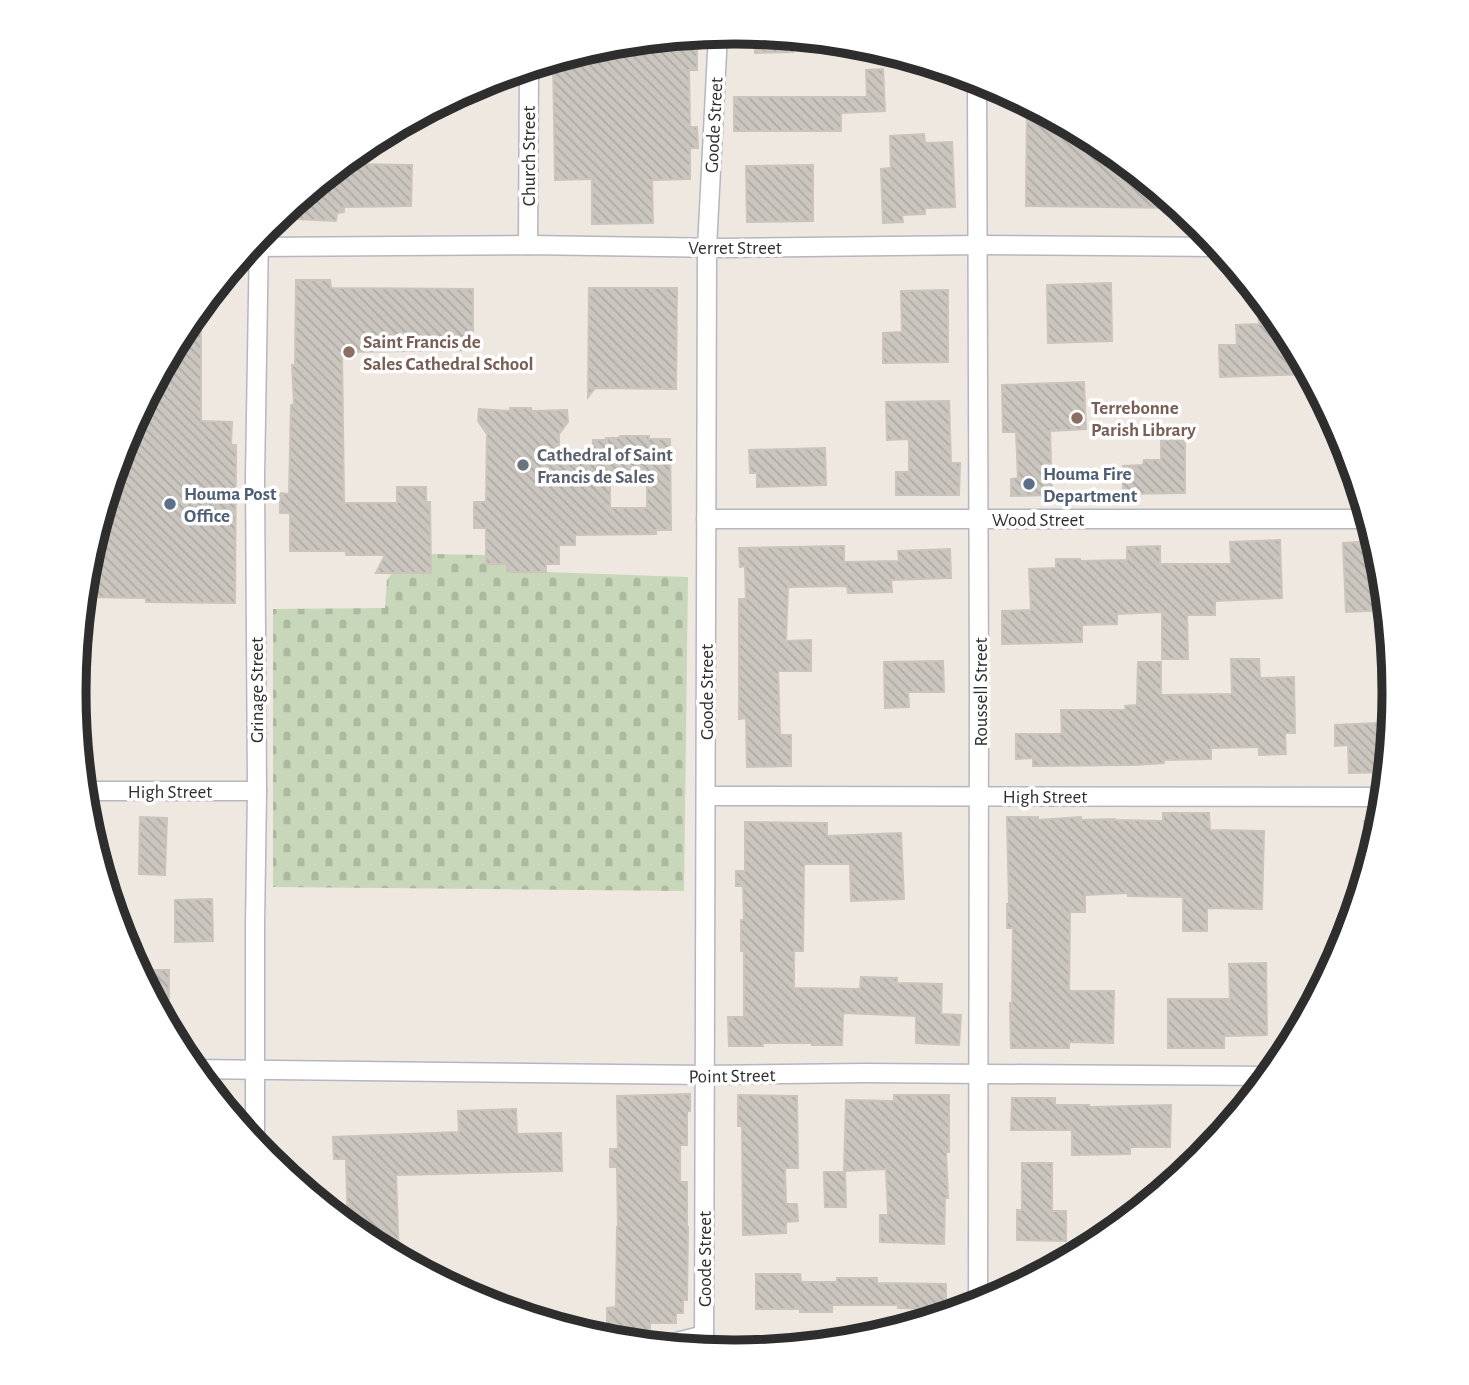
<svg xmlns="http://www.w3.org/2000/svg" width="1469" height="1385" font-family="'Alegreya Sans',sans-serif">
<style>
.cemetery{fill:url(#cemetery-stones)}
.building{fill:url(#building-back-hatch);stroke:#cac4ba;stroke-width:2;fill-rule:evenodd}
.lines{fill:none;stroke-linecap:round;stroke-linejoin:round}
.street-casing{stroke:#b4b7c0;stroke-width:21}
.street{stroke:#fff;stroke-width:18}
.education-dot{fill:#8d6e63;stroke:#fff;stroke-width:2.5}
.worship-dot{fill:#6b7280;stroke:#fff;stroke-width:2.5}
.service-dot{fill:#5c6f8a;stroke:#fff;stroke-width:2.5}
.labels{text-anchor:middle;stroke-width:7;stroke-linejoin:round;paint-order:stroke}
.street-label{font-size:19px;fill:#2e2e2e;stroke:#fff}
.education-label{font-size:19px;font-weight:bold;fill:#785e54;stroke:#fff;text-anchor:start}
.worship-label{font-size:19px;font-weight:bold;fill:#5b616d;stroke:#fff;text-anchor:start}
.service-label{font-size:19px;font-weight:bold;fill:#4e5e75;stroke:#fff;text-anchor:start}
.rim{fill:none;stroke:#2e2e2e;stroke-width:9}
</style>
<defs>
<pattern id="cemetery-stones" width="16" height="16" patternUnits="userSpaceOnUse" patternTransform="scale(1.75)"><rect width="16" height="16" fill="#c8d7b9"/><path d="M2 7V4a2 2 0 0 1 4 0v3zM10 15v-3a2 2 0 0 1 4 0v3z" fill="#acb99f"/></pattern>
<pattern id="building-back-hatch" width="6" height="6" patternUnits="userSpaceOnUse" patternTransform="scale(1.75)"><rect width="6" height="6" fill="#cac6bf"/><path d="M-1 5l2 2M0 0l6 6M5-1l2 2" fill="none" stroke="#aeaaa4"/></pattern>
</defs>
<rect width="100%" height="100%" fill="#eee8e1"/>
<path class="cemetery" d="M431,554L486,555V564H507V572H546L688,577L684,891L273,887V609L385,608L387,580L392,573H430Z"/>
<g class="building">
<path d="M755,33L792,37L793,52L755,53Z"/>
<path d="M690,36V47H697V70H689L690,127H697L698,148H690V179L652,180L653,223L592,224V179L555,180L553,60L606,44Z"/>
<path d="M883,69L885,111L841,113V131H734V97H867L866,70Z"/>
<path d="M1027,112H1044L1102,143L1181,208L1026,206Z"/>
<path d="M924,134L925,143L952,142L955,207L925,208V214L902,215L903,222L883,223L881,169L891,168L890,136Z"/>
<path d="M342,164L412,165L411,206L344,207V212L337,213L336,221L297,219L298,200Z"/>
<path d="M813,165V221L747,222L746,166Z"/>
<path d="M296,280H330L331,288L473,289V350L342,352L344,503H397V487H426V502H430L431,573H376L385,555H346V551H290V513H280V493L289,494L291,405L294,404L292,365L295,366Z"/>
<path d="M1111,283L1112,341L1048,343L1047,285Z"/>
<path d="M589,288H677L676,389L595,388L588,397Z"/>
<path d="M948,290V362L883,363V333L902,332L901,291Z"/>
<path d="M1258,293L1284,326L1310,374L1220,377L1219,345H1237L1236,325L1259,324Z"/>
<path d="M201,306V421L232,422L231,445H236L235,603L146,602V598L83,597L86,563L124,439L185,325Z"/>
<path d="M1084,382L1086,429L1050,431L1052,495L1011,496V479L1018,478L1016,432H1003L1002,385Z"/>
<path d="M949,401L951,463H960L959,495H896V472H909V439L887,440L886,402Z"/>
<path d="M510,408H531V411L567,410L568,422L559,434V459H593V440H607L606,438H619L620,436H649V439H670L671,530H656V534L575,535V545H559V564H546V572H507V564H486V528H474V502H486L487,434L478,421L479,409L510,411ZM610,476H647V508H610Z"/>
<path d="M1185,440V493L1123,494V466L1143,465L1144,460H1161V441Z"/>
<path d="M825,448L826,485L757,487V473H750L749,450Z"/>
<path d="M1280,540L1282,598L1215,601V615H1187L1188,659H1162V612L1117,614V624L1082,625V642L1002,644V611L1031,610L1029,569L1056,568V559H1080V561L1127,560V547L1160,546V564H1231L1230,542Z"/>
<path d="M1376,541L1383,564L1387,610L1346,612L1343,543Z"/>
<path d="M844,546V562L899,561L898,551L950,549L951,578L891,580L892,592L848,593L847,586L788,587L786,641L811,640V671H778L780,735H791V766L747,767L746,718L739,719V599H746L745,566L740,567L739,548Z"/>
<path d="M1231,659H1259L1260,678L1294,677L1295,733H1285L1286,754L1259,755V747L1211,748V759L1164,760V763L1134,765L1033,766V758L1016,759V734H1062L1061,710H1126L1125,706L1137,705L1138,662H1161V695L1232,694Z"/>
<path d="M943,661L944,692H908L909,707L885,708L884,662Z"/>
<path d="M1377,723V734L1391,733L1388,772L1349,773L1348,745L1335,746V725Z"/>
<path d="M1163,813H1209L1210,830L1264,831L1262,909L1207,908V931H1183V897L1128,896V893L1085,895V912H1070L1069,991H1114L1113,1043L1069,1042V1048H1011L1010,1003H1012L1013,928H1007V904H1009L1007,817H1038V820L1081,817V820L1115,819V820L1163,821Z"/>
<path d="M140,817L167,818L165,875L139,874Z"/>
<path d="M1364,821H1383L1369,868H1365Z"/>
<path d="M745,822L827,823V836L901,833L904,899L851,901L850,864H804L803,951H794V988L860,989L861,977L897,978V983L942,984L941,1014L961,1015L959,1045L916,1043V1016L843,1013L842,1045H812V1043H762L763,1046H729L728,1017H744V951H741V920H744L743,886H736V871H745Z"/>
<path d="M212,899L213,941L175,942V900Z"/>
<path d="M1266,963L1267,1035L1224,1036V1048H1168V999H1230L1229,964Z"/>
<path d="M137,970H169V999H152Z"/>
<path d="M690,1094V1111H687V1145H680V1182H687V1227H688L687,1300H683V1313H676V1323H650V1330H607V1308L616,1307L617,1227H618L617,1167H610V1149H618L617,1096Z"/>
<path d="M738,1095L797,1096L798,1168H785L786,1204H797L798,1221L786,1222V1233L743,1235L742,1126H738Z"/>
<path d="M894,1095H949V1152H946L948,1198H945L944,1244L880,1242V1215H888L886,1169L844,1171L846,1100L894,1101Z"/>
<path d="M1012,1098H1055V1105H1089V1107L1171,1105L1170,1147H1130V1154L1072,1155V1130H1011Z"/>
<path d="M516,1109L517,1134L561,1133L562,1171L396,1175L399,1259L367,1242L348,1226L346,1159H334L333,1137L459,1132L458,1111Z"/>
<path d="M1022,1163H1052V1211H1066V1241L1017,1240V1210H1022Z"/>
<path d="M824,1172H845L846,1207H825Z"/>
<path d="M756,1274H800L801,1282H837V1278H877V1283L946,1284V1309L898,1308V1305H832V1312H800V1309H756Z"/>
</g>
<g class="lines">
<g class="street-casing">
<g id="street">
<path d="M977,79C980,488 979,897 978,1306"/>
<path d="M528,245L529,67"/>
<path d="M249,247L528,245L726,248L978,245L1220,247"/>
<path d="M706,519H1369"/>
<path d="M83,791H257"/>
<path d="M706,796L1385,797"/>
<path d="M192,1069L705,1075L865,1073L1271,1076"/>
<path d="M255,1146V926L257,791L255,477L259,235"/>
<path d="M662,1346L704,1335"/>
<path d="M704,1349L790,1348"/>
<path d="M704,1351L707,248L718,33"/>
</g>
</g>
<use href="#street" class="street"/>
</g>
<g class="education-dot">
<circle cx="349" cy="352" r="7"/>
<circle cx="1077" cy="418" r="7"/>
</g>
<circle class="worship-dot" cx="523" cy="465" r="7"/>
<g class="service-dot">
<circle cx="1029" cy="484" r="7"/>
<circle cx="170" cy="504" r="7"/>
</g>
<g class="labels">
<g class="street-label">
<text transform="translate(713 125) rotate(-87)" y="7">Goode Street</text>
<text transform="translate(528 156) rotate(-90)" y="7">Church Street</text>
<text x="735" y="254">Verret Street</text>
<text x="1038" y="526">Wood Street</text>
<text transform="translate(256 690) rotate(-90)" y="7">Grinage Street</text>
<text transform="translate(706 692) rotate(-90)" y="7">Goode Street</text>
<text transform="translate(980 692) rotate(-90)" y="7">Roussell Street</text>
<text x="170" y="798">High Street</text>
<text x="1045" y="803">High Street</text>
<text transform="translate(732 1075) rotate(-1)" y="7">Point Street</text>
<text transform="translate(704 1259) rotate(-90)" y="7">Goode Street</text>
</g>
<g class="education-label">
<text x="363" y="348">Saint Francis de<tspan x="363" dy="22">Sales Cathedral School</tspan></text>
<text x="1091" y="414">Terrebonne<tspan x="1091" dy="22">Parish Library</tspan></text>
</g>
<g class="worship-label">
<text x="537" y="461">Cathedral of Saint<tspan x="537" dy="22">Francis de Sales</tspan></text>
</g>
<g class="service-label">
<text x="1043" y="480">Houma Fire<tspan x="1043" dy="22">Department</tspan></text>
<text x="184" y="500">Houma Post<tspan x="184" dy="22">Office</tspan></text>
</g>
</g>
<path d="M0 0H1469V1385H0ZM86 692a648 648 0 1 1 1296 0a648 648 0 1 1-1296 0Z" fill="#fff" fill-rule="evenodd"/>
<path class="rim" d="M86 692a648 648 0 1 1 1296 0a648 648 0 1 1-1296 0Z"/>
</svg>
